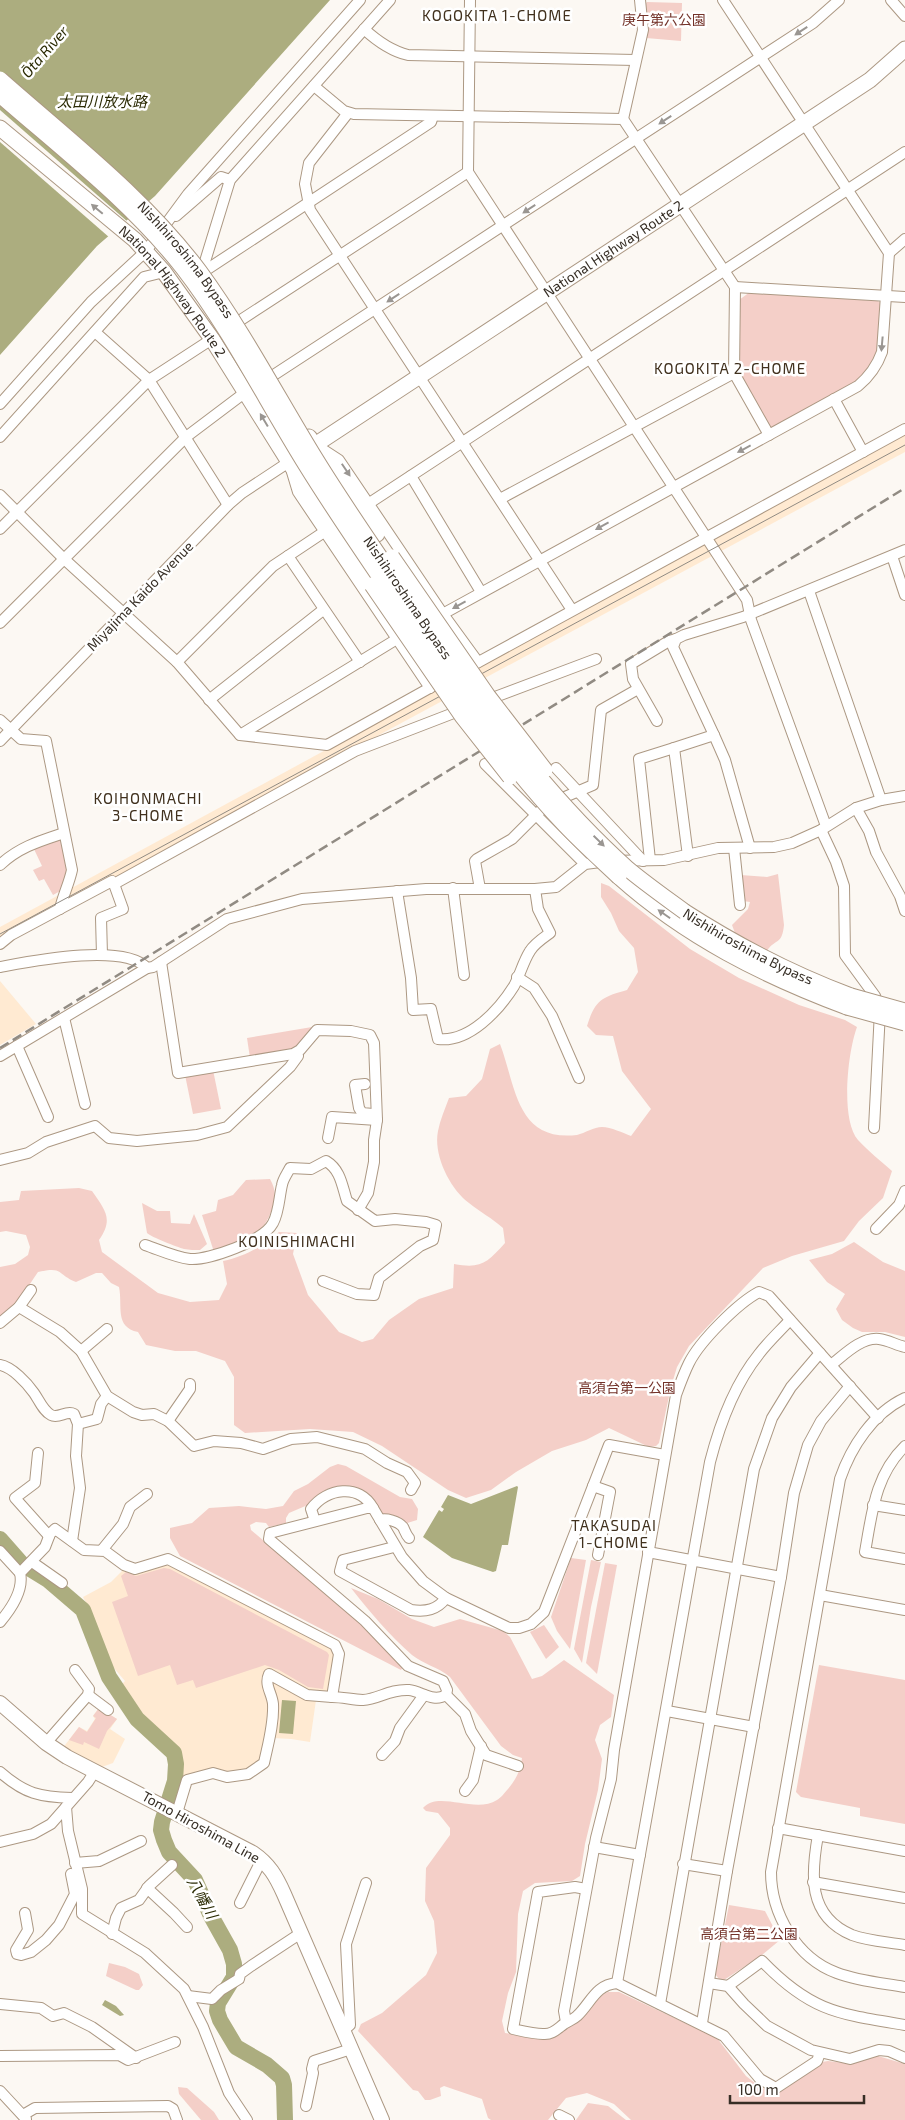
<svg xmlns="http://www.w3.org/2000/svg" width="905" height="2120" font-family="'Exo 2','Noto Sans JP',sans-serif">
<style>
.built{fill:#ffead2}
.green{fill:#f4cfc8}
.water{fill:#acad7f}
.pier{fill:#fcf8f3}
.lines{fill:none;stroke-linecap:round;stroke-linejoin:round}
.river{stroke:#acad7f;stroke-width:16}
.minor-casing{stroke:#ac9883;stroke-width:12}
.major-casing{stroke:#ac9883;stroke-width:16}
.highway-casing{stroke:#ac9883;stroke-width:17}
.minor{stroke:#fff;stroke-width:10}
.major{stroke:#fff;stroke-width:14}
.highway{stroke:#fff;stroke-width:15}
.tram{stroke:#918b83;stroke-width:1}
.rail{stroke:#918b83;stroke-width:2.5;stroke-dasharray:10 5;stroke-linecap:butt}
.highway-bridge-casing{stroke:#ac9883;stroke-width:17;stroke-linecap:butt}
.highway-bridge{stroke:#fff;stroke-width:15}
.oneway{fill:#9a9692}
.labels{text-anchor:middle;stroke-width:5;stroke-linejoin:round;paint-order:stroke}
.park-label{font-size:14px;fill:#74332a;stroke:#fff}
.street-label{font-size:14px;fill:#362e25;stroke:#fff}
.neighbourhood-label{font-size:15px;letter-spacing:1px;fill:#41311e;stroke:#fff}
.water-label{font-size:15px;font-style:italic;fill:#2b2b04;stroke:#fff}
</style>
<rect width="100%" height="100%" fill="#fcf8f3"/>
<g class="built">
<path d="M905,435V452L0,939V927Z"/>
<path d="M0,981L36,1024L0,1045Z"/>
<path d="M164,1565L170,1566L331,1649L334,1655L328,1692H306L275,1672L267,1669L264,1682L271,1703L262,1761L246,1773L181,1777L178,1753L173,1744L143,1720L120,1686L125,1681L113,1667L93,1616L83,1597L111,1582L125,1568Z"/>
<path d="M269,1679L316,1700L310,1742L291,1739L273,1738Z"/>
<path d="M99,1708L117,1719L110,1729L125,1739L113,1763L99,1768L62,1749L79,1727L87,1731L95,1719L93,1716Z"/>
</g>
<g class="green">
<path d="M647,2L682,3L681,41L646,38L645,4Z"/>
<path d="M750,292L878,301L881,303L878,349L875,359L862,379L773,429L769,427L738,371L739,300Z"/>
<path d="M60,838L64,840L68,866L62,890L53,895L44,879L39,881L33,870L42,866L33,847L50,843Z"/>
<path d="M778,874L784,925C782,946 775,938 767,951L735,933L732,925L748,909L750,902L743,901L741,875L767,877Z"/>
<path d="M601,883L609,886L690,949L739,978L799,1005L845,1020L857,1027C848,1051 840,1119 858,1140C868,1151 881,1161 892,1171L883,1198L859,1221L844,1241L792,1256L763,1268L689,1346L677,1367L671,1387L659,1443L656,1446L649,1447L609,1428L586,1440L552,1451L516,1472L491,1490L466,1498L448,1490L382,1446L353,1432L310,1429L245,1433L234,1425V1377L225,1361L196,1351H175L146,1345L138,1332C114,1327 123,1306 119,1287L111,1283L102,1273H96L76,1282C56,1274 64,1266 38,1272C27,1288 17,1307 0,1316V1267L15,1264L28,1255L30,1247L26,1235L6,1231L0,1232V1202L19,1200L21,1191L79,1188L92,1191C105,1210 114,1219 99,1240L102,1252L158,1293L190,1302L219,1300L227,1284L223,1261C246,1256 261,1247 279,1232L297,1233L293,1254L308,1295L339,1332L362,1342L373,1339L389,1320L419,1299L453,1288L454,1264C481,1269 487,1263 505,1243L503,1228C492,1218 480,1212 469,1203C450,1189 433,1155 438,1131C440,1120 445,1109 449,1098L466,1096L482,1079L490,1049L500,1044C516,1086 516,1142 577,1135C585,1133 594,1127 602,1127C611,1127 623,1133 631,1136L651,1109L622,1071L613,1036L596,1035L587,1026C595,1000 602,997 627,990L638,972L634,948L619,931L611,913L601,897Z"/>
<path d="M312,1027L296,1049L250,1058L247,1038Z"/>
<path d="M213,1070L221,1109L193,1114L185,1075Z"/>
<path d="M270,1179C276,1190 276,1196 272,1209C262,1239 242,1242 214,1252L202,1215L216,1211L218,1200L233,1195L246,1180Z"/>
<path d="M142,1203L157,1211H170L171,1223L190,1224L194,1214L207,1244L200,1250C195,1250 189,1250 184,1249C177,1247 151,1237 147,1233Z"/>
<path d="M854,1242L883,1262L905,1271V1337L885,1332H862L853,1328L842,1320L836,1309L845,1294L827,1282L809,1260L832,1254Z"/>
<path d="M338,1464L346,1466L400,1497L412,1499L418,1509L417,1520L404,1524L382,1514L374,1500L362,1492L345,1486L327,1489L310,1504L289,1513L286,1518V1523L269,1527L266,1523L256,1522L250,1525L251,1530L362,1624L403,1667L401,1670L180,1556L170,1538V1528L192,1523L209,1508L239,1506L266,1509L283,1506L294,1491L308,1484L330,1467Z"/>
<path d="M571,1558L586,1560L570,1649L557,1631L551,1617Z"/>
<path d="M591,1560L601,1562L591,1607L582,1663L574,1649Z"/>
<path d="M605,1563L617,1565L597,1674L586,1663Z"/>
<path d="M164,1568L170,1569L327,1652L329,1655L323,1689L308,1687L279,1670L265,1665L196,1688L193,1680L177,1685L170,1665L138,1676L112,1602L128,1596L121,1576L126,1572L136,1576Z"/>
<path d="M351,1588L378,1599L412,1619L434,1627L460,1619L503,1631L510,1637L532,1679L542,1676L564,1660L614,1695L611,1717L600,1725L595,1740L602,1759L598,1790L585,1844L580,1876L572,1881L535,1883L523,1891L518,1914L516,1972L508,1993L502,2021L505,2033L548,2039L576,2023L599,1996L608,1992H619L717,2038L746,2076L760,2087L775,2093L822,2062L828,2061L852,2064L878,2056L905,2064V2120H631L614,2104L587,2093L566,2098L548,2120H491L488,2118L482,2099L444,2086L440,2088L441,2096L430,2100H425L418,2091L413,2090L358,2031L361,2024L382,2013L426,1975L437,1953L434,1921L425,1901L426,1868L450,1835V1828L438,1813L426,1811L423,1808C438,1790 475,1814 497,1800C501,1798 505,1792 508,1789C517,1778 520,1771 522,1758L513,1755L501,1746L450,1677C438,1667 423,1664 412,1655C390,1636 369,1611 351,1588Z"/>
<path d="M544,1625L559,1647L546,1659L530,1632Z"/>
<path d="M819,1665L905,1680V1824L860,1816V1808L801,1797L796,1792Z"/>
<path d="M99,1708L117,1719L107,1731L99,1749L84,1742L83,1745L69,1740L79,1727L87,1732L96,1718L93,1716Z"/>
<path d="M729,1905L765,1911L780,1940L762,1955L724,1980L719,1979L715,1974Z"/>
<path d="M109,1963L125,1967L139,1974L143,1985L139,1990H136L106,1976Z"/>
<path d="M178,2087L187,2088L214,2112L219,2120H201L179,2094Z"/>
<path d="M588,2103L608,2106L626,2120H576Z"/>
</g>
<g class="water">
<path d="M0,0H330L155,196L97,246L0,355Z"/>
<path d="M517,1486L518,1487L508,1545H502L496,1571L493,1572L452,1558L423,1537L439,1510L442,1512L444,1509L441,1507L448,1495L471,1504Z"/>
<path d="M282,1700L296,1701L293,1734L279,1733Z"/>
<path d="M105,2000L116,2006L124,2015L120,2016L102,2005Z"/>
</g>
<path class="pier" d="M0,110L128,222L110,238L0,142Z"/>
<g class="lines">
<path class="river" d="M0,1539L22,1564L48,1580L83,1610L109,1677L137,1719L174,1753L176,1764L175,1781L162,1822L161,1830L164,1840L169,1852L195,1880L211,1916L230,1950L234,1964V1977L218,2003L217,2011L220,2020L236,2047L267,2065L282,2078L284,2085L285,2120"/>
<g class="minor-casing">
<g id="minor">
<path d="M470,0L468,172L747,600L751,620L826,826"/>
<path d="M891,0L905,16"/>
<path d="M364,29C377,41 391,51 408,55L635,60"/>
<path d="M314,86L344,111L354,114L623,119L735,287L734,373L769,435"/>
<path d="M348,113L309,163L305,184L310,210L572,610"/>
<path d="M623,119L643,30L640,0"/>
<path d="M176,216L221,177L230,180"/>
<path d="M889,253L905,239"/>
<path d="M197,274L203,268L230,180L390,0"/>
<path d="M200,274L431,122L433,116"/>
<path d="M735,287L905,297"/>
<path d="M230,327L468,172"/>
<path d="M95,332L149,380L228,505"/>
<path d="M263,382L813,23L839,0"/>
<path d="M834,399L863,452"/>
<path d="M0,404L91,302L146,251L188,194L360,0"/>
<path d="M0,437L144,277L164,272"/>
<path d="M319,447L339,460L443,614L478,662"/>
<path d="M411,476L481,592"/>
<path d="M0,495L63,558L177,662L240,735L327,745L444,680"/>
<path d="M500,499L734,373"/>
<path d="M368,504L905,152"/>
<path d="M0,529L149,380L212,339"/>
<path d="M288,556L360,662"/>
<path d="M892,556L905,595"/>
<path d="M809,591L881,800"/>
<path d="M430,621L858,386C870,376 877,366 882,352L889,253L723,0"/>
<path d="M0,623L186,437L247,391"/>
<path d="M177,662L273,566L324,532"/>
<path d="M464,670L905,429"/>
<path d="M209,700L323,610"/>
<path d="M487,700L596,659"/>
<path d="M0,720L21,739L46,741L72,870C69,884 63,895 60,909"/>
<path d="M657,721L633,679L631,664L669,641L676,639"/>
<path d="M240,735L410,631"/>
<path d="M714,735L725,760L750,848"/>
<path d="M0,741L228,505L242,493L289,462L298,492L430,688"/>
<path d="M485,764L585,864"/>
<path d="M556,768L643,861"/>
<path d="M856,808L869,831L876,852L900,896L905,911"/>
<path d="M821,830L836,862L844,886L845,955L875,996L880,1011L874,1128"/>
<path d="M734,848L740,905"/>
<path d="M688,856L674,748L714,735L673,647L676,639L684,635L743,617L905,550"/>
<path d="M650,860L639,759L674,748"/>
<path d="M0,865C19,847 40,841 64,833"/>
<path d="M453,888L464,975"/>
<path d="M480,889L475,861L477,859L512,839L546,805L593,785L601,710L638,689"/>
<path d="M397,891L411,978L413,1010L431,1009L438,1039C469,1043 499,1010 514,986C520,975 523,962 530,951C534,944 543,938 550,933L538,909L535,889"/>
<path d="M0,944L11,935L112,881L114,884L355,751L464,709"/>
<path d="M102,955L101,918L123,909L114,884"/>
<path d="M161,962L178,1073L293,1054L300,1050L317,1030L351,1031L370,1035L374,1043L377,1120L374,1140V1162L368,1193L358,1210"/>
<path d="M0,967C33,961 123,943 147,968L153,967L227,919L302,899L426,889H535L556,887L585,864L608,861L664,860L718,848L774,847L792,843L821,830L856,808L881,800L905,796"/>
<path d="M517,977L534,988L552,1016L579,1078"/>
<path d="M64,1018L85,1104"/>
<path d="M17,1046L48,1117"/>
<path d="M0,1056L147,968"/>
<path d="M365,1084L355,1085L359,1108L362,1113L373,1114"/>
<path d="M328,1138L332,1117L377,1120"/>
<path d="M0,1160L28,1153L46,1142L95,1126L109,1138L137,1141L197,1135L227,1127L290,1067L298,1056L297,1053"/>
<path d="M876,1229L899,1205L905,1191"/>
<path d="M145,1245C160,1250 174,1257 190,1259C209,1260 264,1241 273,1223C279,1212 279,1198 282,1185C283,1179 287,1174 290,1168L311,1169L326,1161C341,1170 342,1186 347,1201L375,1221L395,1219L426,1222L436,1225L433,1240L420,1246L379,1278L374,1295L357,1294L323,1281"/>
<path d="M19,1307L60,1332L81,1351L107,1396L133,1412L142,1415L154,1414L168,1421L194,1446L214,1441L241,1443L263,1449L291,1439L317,1437L365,1449L387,1463L407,1472L415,1483L411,1490"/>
<path d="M0,1323L19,1307L31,1290"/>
<path d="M81,1351L107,1329"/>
<path d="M0,1365C12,1367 27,1383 34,1393C39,1400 43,1411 51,1415C59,1419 66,1410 74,1414L78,1424L76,1456L80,1488L72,1541"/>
<path d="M831,1365C844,1355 861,1337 879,1339C888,1340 896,1345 905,1347"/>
<path d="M905,1398C873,1413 851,1447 840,1479L771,1872C771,1913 796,1958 837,1973C858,1981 882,1983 905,1987"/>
<path d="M168,1421L190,1389V1384"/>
<path d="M78,1424L97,1419L101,1404L107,1396"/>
<path d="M905,1446C875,1475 872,1513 865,1552L905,1559"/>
<path d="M38,1453L35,1483L15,1498L49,1536"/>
<path d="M593,1486L610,1492L598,1555"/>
<path d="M873,1505L905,1510"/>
<path d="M380,1520C386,1518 398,1521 403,1527C405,1531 406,1535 409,1538"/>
<path d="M315,1521L311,1509C327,1488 359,1483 373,1508"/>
<path d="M394,1547L343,1560L340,1571L411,1610C426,1612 437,1610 446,1598"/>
<path d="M102,1550L123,1524L130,1507L147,1494"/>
<path d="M0,1551L20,1573"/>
<path d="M648,1552L781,1577"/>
<path d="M32,1562L62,1583"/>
<path d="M820,1595L905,1610"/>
<path d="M0,1622C11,1609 24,1590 20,1573L45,1547L50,1534L55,1529L84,1550L105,1551L124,1565L135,1569L168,1559L335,1645L339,1654L332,1697C343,1697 353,1700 363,1700C379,1699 389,1689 409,1690C421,1691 433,1703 446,1695L447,1690L443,1681L408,1666L365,1621L269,1539L270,1533L367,1508H373L402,1557L423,1581L446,1598L509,1628H519L531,1624L544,1612L609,1445L665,1455"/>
<path d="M88,1695L108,1710"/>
<path d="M446,1695L465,1714L471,1731L486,1755L518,1766"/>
<path d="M667,1711L754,1727"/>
<path d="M46,1743L88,1695L89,1689L75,1670"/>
<path d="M382,1755L395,1741L400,1728L424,1695"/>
<path d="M0,1772C25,1794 40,1797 72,1798"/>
<path d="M465,1791L473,1780L481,1746"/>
<path d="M66,1807L68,1831L82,1889V1914L145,1953L184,1989L203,2027L229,2093L247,2120"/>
<path d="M177,1813L187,1780L213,1773L227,1777L248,1774L264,1763C268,1744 274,1724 273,1704C272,1693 264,1685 269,1674L307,1695L332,1697"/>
<path d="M778,1828L905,1851"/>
<path d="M818,1835C811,1874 807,1916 852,1935C868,1941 888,1942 905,1945"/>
<path d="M0,1842L33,1834L51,1824L88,1782L95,1771"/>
<path d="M594,1847L640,1855"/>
<path d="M75,1863L99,1861L141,1841"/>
<path d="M683,1864L727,1871"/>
<path d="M813,1882L905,1898"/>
<path d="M147,1888L174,1913L187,1927"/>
<path d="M586,1889L575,1887L538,1892L513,2029C522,2031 534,2034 543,2034C552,2035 557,2029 564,2024C568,2021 573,2020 577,2016C591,2003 595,1985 617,1983L724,2036L760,2079L776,2088L817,2061L820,2053"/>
<path d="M240,1903L262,1859"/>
<path d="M25,1913L28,1930L16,1950L17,1954L21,1955L31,1952L46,1940L59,1925L75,1894L71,1874"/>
<path d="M112,1934L116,1918L121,1908L139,1900L149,1886L172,1865"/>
<path d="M617,1983L710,1462C720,1423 734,1385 759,1354C768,1342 780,1331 790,1320"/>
<path d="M709,1983L728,1986L744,2004L767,2026L811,2050L850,2059L879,2050L889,2051L905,2058"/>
<path d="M728,1986L762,1961C811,2012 839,2014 905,2025"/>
<path d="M188,1996L212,1999L221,1990L239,1979L240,1974L251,1966L301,1933"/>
<path d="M0,2004L41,2008L53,2016L64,2013L92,2027L136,2058"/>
<path d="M660,2004L754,1469L772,1418L791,1387L820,1353"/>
<path d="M566,2022L564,2011L596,1838L611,1779L614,1750L676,1395C680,1384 684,1373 689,1363C700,1341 738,1303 759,1292L769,1296L878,1418"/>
<path d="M702,2023L727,1871L781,1577L794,1493L808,1445L821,1421L850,1386"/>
<path d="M344,2030L350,2025L346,1944L366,1883"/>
<path d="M0,2056L119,2055L128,2060L175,2042"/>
<path d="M0,2091L26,2119"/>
<path d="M306,2106L313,2073L312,2069L314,2061L351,2049"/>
<path d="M23,2115L35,2108L168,2106L173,2109L177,2120"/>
<path d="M559,2115L569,2120"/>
</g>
</g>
<g class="major-casing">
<path id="major" d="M0,1703L46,1743L67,1757L253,1853C269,1864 276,1876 284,1894L382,2120"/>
</g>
<g class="highway-casing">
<g id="highway">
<path id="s1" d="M0,128L135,240L164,272L212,339L289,462L372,585"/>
<path d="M309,437L377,534"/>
<path id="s2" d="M289,462L870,80L905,49"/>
<path d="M619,877C686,937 764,976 847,1007"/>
<path id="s3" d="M685,912C738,946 792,974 851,996"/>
</g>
</g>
<use href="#minor" class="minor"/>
<use href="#major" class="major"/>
<use href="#highway" class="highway"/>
<path class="tram" d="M0,934L905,445"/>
<path class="rail" d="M0,1048L905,488"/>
<g class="highway-bridge-casing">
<g id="highway-bridge">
<path id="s4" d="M0,79C69,140 145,198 200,272C243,331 277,396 315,458C345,507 379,555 411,603C476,698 542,792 628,869C646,884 666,898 685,912"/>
<path d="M0,95C63,150 131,202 183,268C230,329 265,399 306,465C335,512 367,558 398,604C450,680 501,758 565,825C582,843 601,860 619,877"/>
<path d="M392,557L488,696L545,770"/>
<path d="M372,585L462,716L510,777"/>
<path d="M851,996L905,1011"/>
<path d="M847,1007L905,1023"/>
</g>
</g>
<use href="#highway-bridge" class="highway-bridge"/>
</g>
<defs><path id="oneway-solid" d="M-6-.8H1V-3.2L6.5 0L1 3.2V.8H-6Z" transform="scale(1.25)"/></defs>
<g class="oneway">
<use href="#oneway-solid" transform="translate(801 31) rotate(147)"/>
<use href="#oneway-solid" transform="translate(665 120) rotate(147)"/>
<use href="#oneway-solid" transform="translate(97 209) rotate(-140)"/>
<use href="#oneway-solid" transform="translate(529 209) rotate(147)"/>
<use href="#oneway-solid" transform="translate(393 298) rotate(147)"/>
<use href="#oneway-solid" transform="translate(882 344) rotate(95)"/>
<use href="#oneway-solid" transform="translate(264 420) rotate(-121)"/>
<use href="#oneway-solid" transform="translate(744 449) rotate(152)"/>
<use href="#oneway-solid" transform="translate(346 470) rotate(56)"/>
<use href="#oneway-solid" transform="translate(602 526) rotate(151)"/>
<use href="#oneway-solid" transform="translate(459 605) rotate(151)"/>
<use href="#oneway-solid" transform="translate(599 841) rotate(44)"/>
<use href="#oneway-solid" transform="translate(664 914) rotate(-145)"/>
</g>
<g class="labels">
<g class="park-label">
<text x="664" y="25">庚午第六公園</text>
<text x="627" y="1393">高須台第一公園</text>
<text x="749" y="1939">高須台第二公園</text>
</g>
<g class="street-label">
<text dy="5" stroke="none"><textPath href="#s2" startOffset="388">National Highway Route 2</textPath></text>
<text dy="5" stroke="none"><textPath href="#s4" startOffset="260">Nishihiroshima Bypass</textPath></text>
<text dy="5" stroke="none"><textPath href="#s1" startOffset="239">National Highway Route 2</textPath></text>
<text transform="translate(140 596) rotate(-46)" y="5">Miyajima Kaido Avenue</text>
<text dy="5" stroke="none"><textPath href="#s4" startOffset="665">Nishihiroshima Bypass</textPath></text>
<text dy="5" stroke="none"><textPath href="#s3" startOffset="72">Nishihiroshima Bypass</textPath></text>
<text transform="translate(201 1827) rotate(29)" y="5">Tomo Hiroshima Line</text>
</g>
<g class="neighbourhood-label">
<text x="497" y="21">KOGOKITA 1-CHOME</text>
<text x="730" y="374">KOGOKITA 2-CHOME</text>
<text x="148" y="804">KOIHONMACHI<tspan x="148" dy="17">3-CHOME</tspan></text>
<text x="297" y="1247">KOINISHIMACHI</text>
<text x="614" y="1531">TAKASUDAI<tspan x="614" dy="17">1-CHOME</tspan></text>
</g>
<g class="water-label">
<text transform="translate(45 52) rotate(-49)" y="5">Ōta River</text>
<text x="102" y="107">太田川放水路</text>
<text transform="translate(202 1898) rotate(61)" y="5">八幡川</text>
</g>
</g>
<path d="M730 2095v8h134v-8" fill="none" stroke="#362e25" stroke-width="2.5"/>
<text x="738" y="2095" font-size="15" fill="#362e25" stroke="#ffffff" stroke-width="4" paint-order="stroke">100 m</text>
</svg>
